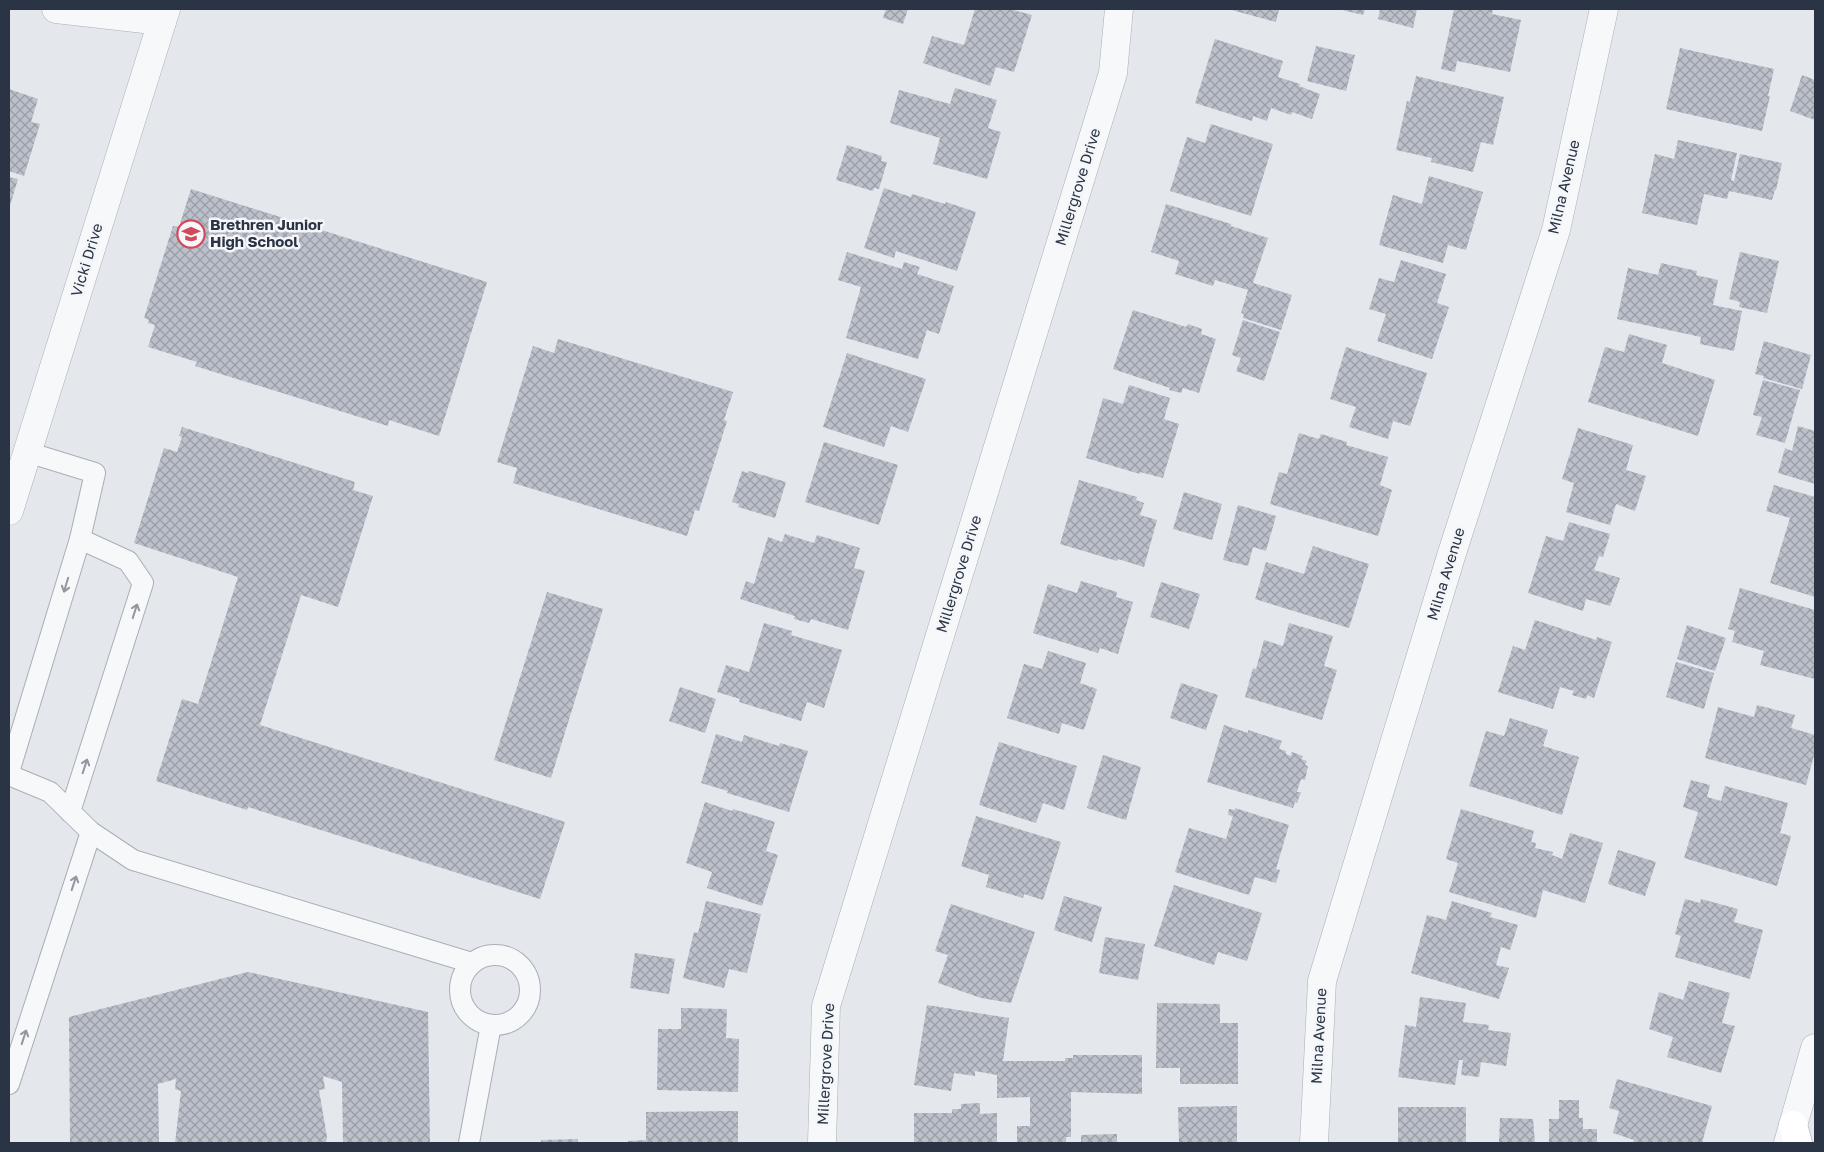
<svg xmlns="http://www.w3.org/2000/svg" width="1824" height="1152" font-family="'Golos Text',sans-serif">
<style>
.building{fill:url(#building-cross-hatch)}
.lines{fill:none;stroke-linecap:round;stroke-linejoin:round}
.service-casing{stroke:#a9aeb7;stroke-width:22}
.minor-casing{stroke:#a9aeb7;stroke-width:29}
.primary-casing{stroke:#a3abb8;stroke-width:29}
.service{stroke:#f7f8fa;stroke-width:20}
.minor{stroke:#f7f8fa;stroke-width:28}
.primary{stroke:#fff;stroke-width:28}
.oneway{stroke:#9196a0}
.labels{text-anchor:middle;stroke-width:5;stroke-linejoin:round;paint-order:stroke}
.street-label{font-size:15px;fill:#2b3445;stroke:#f4f6f9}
.poi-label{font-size:15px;font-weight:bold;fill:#2b3445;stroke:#f4f6f9;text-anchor:start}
</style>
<defs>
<pattern id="building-cross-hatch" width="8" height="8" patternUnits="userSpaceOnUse" patternTransform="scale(1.25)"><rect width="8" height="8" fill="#bbc0ca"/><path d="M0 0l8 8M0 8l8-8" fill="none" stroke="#989da6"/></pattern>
</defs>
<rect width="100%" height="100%" fill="#e4e7ec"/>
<g class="building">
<path d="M886,9H908L903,24L883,18Z"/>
<path d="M975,9H1010L1032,15L1014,72L996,67L990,86L923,63L932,36L964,45Z"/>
<path d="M1228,9H1279L1276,22Z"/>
<path d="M1338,9H1365L1363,15Z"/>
<path d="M1380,9H1417L1413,28L1378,19Z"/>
<path d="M1454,9H1493L1492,14L1521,20L1510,72L1457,61L1455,72L1441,69Z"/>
<path d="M1215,39L1283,61L1278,77L1300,84L1299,86L1320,94L1312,119L1292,112L1291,115L1271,108L1267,121L1253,116L1252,121L1195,103Z"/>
<path d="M1316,46L1355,55L1346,91L1307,81Z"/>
<path d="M1680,48L1774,69L1768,96H1770L1762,131L1666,109Z"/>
<path d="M1802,75L1815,80V120L1790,111Z"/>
<path d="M1416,76L1504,97L1493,145L1481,142L1473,172L1431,162L1432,158L1396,150L1407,101L1410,102Z"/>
<path d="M955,88L997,100L988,128L1001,132L987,179L933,164L940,138L890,123L899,90L950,104Z"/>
<path d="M9,89L38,99L31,122L40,124L24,176L9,171Z"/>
<path d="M1211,124L1273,144L1251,216L1170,191L1187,137L1205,143Z"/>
<path d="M1678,140L1737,153L1731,180L1734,181L1740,154L1782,163L1776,190H1775L1772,200L1729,191L1727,199L1704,194L1697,225L1642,213L1655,154L1674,159Z"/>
<path d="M847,145L882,156L881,161L887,162L879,189L874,188L873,191L836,180Z"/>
<path d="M1429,176L1483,192L1466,250L1448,245L1443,263L1379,245L1393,195L1422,204Z"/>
<path d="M9,177L18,179L9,209Z"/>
<path d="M884,188L911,197L912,194L945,204L946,202L976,212L957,271L896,251L894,258L864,248Z"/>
<path d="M191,189L487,282L439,436L389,420L388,426L195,366L197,362L148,347L155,325L148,323L149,320L144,318L173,226L179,227Z"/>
<path d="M1166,204L1231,224V226L1268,238L1253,283L1292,295L1281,330L1243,318L1244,314L1241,313L1248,290L1215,280L1213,286L1175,274L1179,261L1151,252Z"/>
<path d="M847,252L902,269L904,262L920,267L917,274L954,286L939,334L927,330L918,359L846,338L861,287L838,280Z"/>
<path d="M1740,252L1779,261L1767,313L1739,307L1740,302L1729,299Z"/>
<path d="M1401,260L1446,274L1437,303L1449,307L1432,359L1377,341L1386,314L1369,309L1379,278L1394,282Z"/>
<path d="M1661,263L1697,271L1696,275L1718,280L1713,305L1742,311L1734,351L1700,344L1701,337L1617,319L1628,268L1658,275Z"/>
<path d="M1133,310L1186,327L1188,324L1202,329L1201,334L1216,339L1199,393L1183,388L1181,393L1169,390L1170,388L1113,369Z"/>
<path d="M1243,320L1280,332L1264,381L1236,371L1241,358L1232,355Z"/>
<path d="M1629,334L1667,345L1662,363L1715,380L1698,436L1588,402L1605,347L1624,352Z"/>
<path d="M558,339L733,392L724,420L727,421L699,511L695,510L687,536L513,483L517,468L497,462L533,346L554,353Z"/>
<path d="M1764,341L1811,355L1802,389L1763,378L1764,376L1755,374Z"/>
<path d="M1346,347L1427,373L1410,426L1393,421L1388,439L1349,427L1356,407L1330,399Z"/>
<path d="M847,353L926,379L908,432L891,426L884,447L823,427Z"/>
<path d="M1763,380L1800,390L1785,443L1756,435L1762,417L1753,415Z"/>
<path d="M1129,385L1170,398L1164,419L1179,424L1163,478L1140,472V474L1086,458L1103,398L1123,404Z"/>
<path d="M1798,426L1815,431V484L1778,473L1785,448L1792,451Z"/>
<path d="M182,427L355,482L353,490L373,496L338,607L301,595L260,725L565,822L540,899L248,807L247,810L156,781L182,699L198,704L238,577L134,543L164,448L177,452L182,437L179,436Z"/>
<path d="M1578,428L1633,445L1626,470L1646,476L1635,511L1616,504L1610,525L1566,512L1574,483L1562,479Z"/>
<path d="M1299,433L1319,439L1321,434L1347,442L1346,445L1388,457L1380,485L1392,490L1378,536L1270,504L1279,472L1287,474Z"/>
<path d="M824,442L898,465L879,525L805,502Z"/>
<path d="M742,471L748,473L749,471L786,482L775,518L738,507L739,504L732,502Z"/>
<path d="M1079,480L1137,497L1136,500L1144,503L1140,515L1157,520L1144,567L1118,559L1117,561L1060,544Z"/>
<path d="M1774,485L1815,497V597L1770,583L1790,518L1766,511Z"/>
<path d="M1184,492L1222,504L1212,540L1173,529Z"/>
<path d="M1238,505L1276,516L1266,551L1253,547L1248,566L1223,560Z"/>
<path d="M1569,522L1610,534L1603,557L1599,556L1594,570L1620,578L1610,606L1586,599L1583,611L1528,593L1546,536L1563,541Z"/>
<path d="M785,534L814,543L817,535L860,548L854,568L865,571L848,630L811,619L809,623L794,619L795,616L740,599L746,581L754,584L768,537L782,542Z"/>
<path d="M1313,546L1369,564L1349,628L1255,599L1266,562L1304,574Z"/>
<path d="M1081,581L1117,592L1116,597L1133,602L1118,654L1100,648L1098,653L1033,633L1048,584L1077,593Z"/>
<path d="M1161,582L1200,594L1189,629L1150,617Z"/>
<path d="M1740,588L1815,610V679L1760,665L1764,651L1732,642L1735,631L1728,629Z"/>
<path d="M547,592L603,609L551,778L494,760Z"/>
<path d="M1535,620L1596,640L1597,637L1612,642L1594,698L1587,695L1586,699L1572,695L1574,691L1560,687L1553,709L1498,692L1513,646L1525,650Z"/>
<path d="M764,623L792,631L791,635L842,650L824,708L807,702L801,721L739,702L740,699L717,692L726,665L749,672Z"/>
<path d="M1289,623L1333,636L1324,666L1337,670L1322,720L1245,697L1253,668L1256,669L1264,640L1283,646Z"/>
<path d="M1687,625L1726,638L1715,671L1677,659Z"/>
<path d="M1048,651L1086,663L1080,683L1097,689L1084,730L1062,723L1059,734L1007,718L1024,664L1042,669Z"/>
<path d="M1676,662L1714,673L1704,709L1666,697Z"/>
<path d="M1181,683L1218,695L1206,730L1170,718Z"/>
<path d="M680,687L716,699L705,733L669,721Z"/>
<path d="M1757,705L1795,715L1791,728L1815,735V752L1806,785L1705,758L1718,707L1754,717Z"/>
<path d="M1510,718L1548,730L1543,746L1579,757L1562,815L1469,786L1486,731L1504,736Z"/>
<path d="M1224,725L1248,733V730L1282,741L1279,749L1286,751V754L1291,756L1292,752L1303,756L1301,759L1307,761L1305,765L1308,766L1305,780L1301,779L1297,792H1301L1297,803L1295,802L1293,808L1207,782Z"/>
<path d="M716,734L742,742L744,735L779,746L780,743L808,751L789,812L727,793L728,791L701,783Z"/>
<path d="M999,742L1077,766L1064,810L1043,803L1036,823L979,805Z"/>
<path d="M1103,755L1141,767L1126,820L1087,808Z"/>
<path d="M1691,780L1710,785L1707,797L1721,801L1725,786L1788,803L1780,833L1791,836L1777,886L1684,858L1698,812L1683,807Z"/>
<path d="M705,802L732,811L733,809L775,822L766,851L778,855L762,906L707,888L712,872L686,863Z"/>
<path d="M1235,808L1289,825L1276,869L1280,870L1276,883L1255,877L1249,895L1175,872L1189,828L1226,839L1233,816L1228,815L1229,809L1235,810Z"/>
<path d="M1461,809L1534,831L1531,842L1536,843L1535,848L1553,852L1552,855L1562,859L1570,833L1603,843L1585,903L1543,890L1536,918L1449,892L1458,863L1446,859Z"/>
<path d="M976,816L1061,842L1043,900L1024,894L1023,898L986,887L989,875L961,866Z"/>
<path d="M1618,850L1656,862L1645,896L1608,884Z"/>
<path d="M1174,885L1262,913L1247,961L1218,952L1214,965L1154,946Z"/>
<path d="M1064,896L1102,907L1092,942L1054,930Z"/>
<path d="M1685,899L1700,903L1701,899L1738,909L1734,922L1763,930L1750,979L1675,957L1681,936L1675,934Z"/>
<path d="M706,901L761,914L747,973L729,969L724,988L683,978L694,932L698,933Z"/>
<path d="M1452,901L1492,913L1490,917L1518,925L1510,950L1501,947L1496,965L1509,968L1499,999L1411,973L1427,915L1446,920Z"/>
<path d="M951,904L1035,932L1011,1003L981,998L938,983L948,955L935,951Z"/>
<path d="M1105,937L1145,944L1138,980L1099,973Z"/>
<path d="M635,953L675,959L669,994L630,988Z"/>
<path d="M248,972L428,1012L430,1143H343L342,1082L323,1076L325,1089L319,1090L327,1137L326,1143H175L181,1091L175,1089L176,1079L158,1084L159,1143H70L69,1017Z"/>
<path d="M1689,981L1730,993L1722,1023L1735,1026L1721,1073L1667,1057L1673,1037L1649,1029L1659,992L1683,1000Z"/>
<path d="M1420,997L1466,1003L1463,1022L1489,1025L1488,1030L1511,1033L1506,1066L1481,1062L1479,1077L1461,1075L1463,1060H1459L1455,1085L1398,1077L1405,1025L1416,1027Z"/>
<path d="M1157,1003L1220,1004V1023H1238V1084H1180V1068H1156Z"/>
<path d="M927,1005L1009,1018L1003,1061H1065V1058H1073V1055H1142V1094L1071,1092V1137H1066V1143H1017V1126H1030V1097L997,1098V1075L975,1071V1076L954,1073L951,1091L914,1085Z"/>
<path d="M681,1008L727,1009L726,1038L739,1039L738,1092L657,1090L658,1029H681Z"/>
<path d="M1617,1079L1712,1106L1702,1143H1633L1634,1140L1613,1133L1619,1111L1609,1108Z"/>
<path d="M1559,1100H1579V1118H1583V1129H1597V1143H1549V1119H1559Z"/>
<path d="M980,1103V1114L997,1113V1143H914V1113H952V1109H961V1104Z"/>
<path d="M1237,1106V1143H1179L1178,1107Z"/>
<rect x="1398" y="1107" width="68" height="36"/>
<path d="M738,1111V1143H628V1141L646,1140V1112Z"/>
<path d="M1500,1118L1533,1119L1535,1143H1499Z"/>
<path d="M1117,1134V1143H1081V1135Z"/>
<path d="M578,1139V1143H541V1140Z"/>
</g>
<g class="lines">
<g class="service-casing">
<g id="service">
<path d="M9,772L80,539L95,473L27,452"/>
<path d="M9,775L50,792L91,832L133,860L472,963"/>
<path d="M70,812L143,583L128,561L80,539"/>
<circle cx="495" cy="990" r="35"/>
<path d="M9,1084L91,832"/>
<path d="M469,1143L491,1025"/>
</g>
</g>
<g class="minor-casing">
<g id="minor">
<path d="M56,9L162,21"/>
<path d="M9,511L166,9"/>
<path d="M822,1143L826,1006L1113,73L1119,9"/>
<path d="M1314,1143L1322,981L1452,553L1556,230L1604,9"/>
<path d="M1788,1143L1815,1048"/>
</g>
</g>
<g class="primary-casing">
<path id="primary" d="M1793,1125L1798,1143"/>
</g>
<use href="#service" class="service"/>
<use href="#minor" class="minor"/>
<use href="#primary" class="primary"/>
</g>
<defs><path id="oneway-shaft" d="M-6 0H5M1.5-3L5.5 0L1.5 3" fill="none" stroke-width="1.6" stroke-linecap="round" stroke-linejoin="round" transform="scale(1.25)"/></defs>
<g class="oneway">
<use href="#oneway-shaft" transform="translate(66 585) rotate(107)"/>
<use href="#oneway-shaft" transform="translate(135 611) rotate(-72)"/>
<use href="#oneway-shaft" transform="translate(85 766) rotate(-72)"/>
<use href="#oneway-shaft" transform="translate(74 883) rotate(-72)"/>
<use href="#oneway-shaft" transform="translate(24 1037) rotate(-72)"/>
</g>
<defs>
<g id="school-ring" transform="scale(1.4375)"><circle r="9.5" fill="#f4f6f9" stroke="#d1495b" stroke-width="1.5"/><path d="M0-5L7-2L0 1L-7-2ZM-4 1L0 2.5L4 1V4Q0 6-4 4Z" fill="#d1495b"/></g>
</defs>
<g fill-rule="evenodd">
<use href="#school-ring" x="191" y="234"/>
</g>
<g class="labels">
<g class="street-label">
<text transform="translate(1078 187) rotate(-73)" y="5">Millergrove Drive</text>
<text transform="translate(1564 187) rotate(-77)" y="5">Milna Avenue</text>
<text transform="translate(87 260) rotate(-73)" y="5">Vicki Drive</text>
<text transform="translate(959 574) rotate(-73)" y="5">Millergrove Drive</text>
<text transform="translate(1446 574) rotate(-73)" y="5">Milna Avenue</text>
<text transform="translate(1319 1036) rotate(-87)" y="5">Milna Avenue</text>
<text transform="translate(826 1064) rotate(-87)" y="5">Millergrove Drive</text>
</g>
<g class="poi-label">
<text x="210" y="230">Brethren Junior<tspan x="210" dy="17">High School</tspan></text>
</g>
</g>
<rect width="1824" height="1152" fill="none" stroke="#2b3445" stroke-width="20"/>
</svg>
